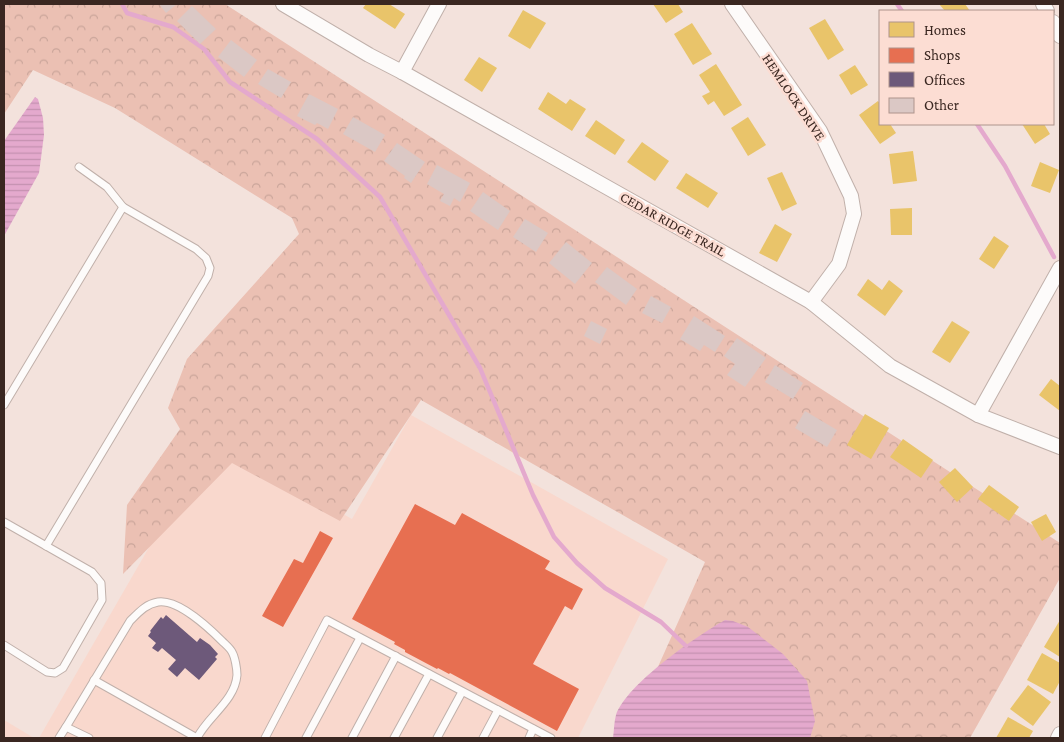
<svg xmlns="http://www.w3.org/2000/svg" width="1064" height="742" font-family="'Crimson Pro',serif">
<style>
.built{fill:#f9d8cd}
.forest{fill:url(#forest-crowns)}
.water{fill:url(#water-rules)}
.homes{fill:#e9c46a}
.shops{fill:#e76f51}
.offices{fill:#6d597a}
.lines{fill:none;stroke-linecap:round;stroke-linejoin:round}
.stream{stroke:#e4a9cd;stroke-width:4.5}
.building{fill:#dbc8c5}
.lane-casing{stroke:#c0b0aa;stroke-width:9}
.street-casing{stroke:#c0b0aa;stroke-width:16}
.lane{stroke:#fdfbfa;stroke-width:7}
.street{stroke:#fdfbfa;stroke-width:14}
.labels{text-anchor:middle;stroke-width:5;stroke-linejoin:round;paint-order:stroke}
.street-label{font-size:14px;fill:#3a2721;stroke:#fcddd3}
</style>
<defs>
<pattern id="forest-crowns" width="20" height="18" patternUnits="userSpaceOnUse" patternTransform="scale(1.25)"><rect width="20" height="18" fill="#ebc0b3"/><path d="M2 6a3 3 0 1 1 6 0M12 15a3 3 0 1 1 6 0" fill="none" stroke="#caa59a"/></pattern>
<pattern id="water-rules" width="6" height="5" patternUnits="userSpaceOnUse" patternTransform="scale(1.25)"><rect width="6" height="5" fill="#e4a9cd"/><path d="M0 2.5h6" fill="none" stroke="#c491b0"/></pattern>
</defs>
<rect width="100%" height="100%" fill="#f3e2dc"/>
<g class="built">
<path d="M411,415L668,559L578,738H39L211,440L352,519Z"/>
<path d="M4,720L34,738H4Z"/>
</g>
<path class="forest" d="M4,4H225L1060,543V578L970,738H626L705,562L421,400L340,521L232,463L123,574L127,505L180,429L168,408L187,359L299,234L292,218L115,108L33,70L4,114Z"/>
<g class="water">
<path d="M35,97L38,99L43,118L44,135L39,173L4,236V141Z"/>
<path d="M725,620L733,621L748,627L783,654L807,681L815,721L810,738H613C614,731 614,722 616,715C627,684 695,637 725,620Z"/>
</g>
<g class="homes">
<path d="M366,4H389L405,14L395,29L363,8Z"/>
<path d="M653,4H678L683,12L666,23Z"/>
<path d="M939,4H965L970,11H945Z"/>
<path d="M523,10L546,23L530,49L508,36Z"/>
<path d="M825,19L844,50L828,60L809,28Z"/>
<path d="M692,23L712,54L693,65L674,34Z"/>
<path d="M479,57L497,68L482,92L464,80Z"/>
<path d="M716,64L742,105L724,116L714,101L708,105L702,96L710,92L699,75Z"/>
<path d="M855,65L868,85L851,95L839,75Z"/>
<path d="M548,92L566,104L570,99L586,109L572,131L538,109Z"/>
<path d="M878,101L880,104V124H890L896,133L880,144L859,115Z"/>
<path d="M748,117L766,145L748,156L731,128Z"/>
<path d="M596,120L625,140L615,155L585,136Z"/>
<path d="M1022,124H1044L1050,134L1035,144Z"/>
<path d="M642,142L669,161L655,181L627,162Z"/>
<path d="M913,151L917,181L893,184L889,154Z"/>
<path d="M1040,162L1059,170L1050,193L1031,186Z"/>
<path d="M782,172L797,204L782,211L767,178Z"/>
<path d="M686,173L718,193L708,208L676,188Z"/>
<path d="M912,208V235H891L890,209Z"/>
<path d="M775,224L792,234L777,262L759,253Z"/>
<path d="M994,236L1009,246L994,269L979,259Z"/>
<path d="M868,279L882,290L889,280L903,291L885,316L857,295Z"/>
<path d="M952,321L970,332L950,363L932,352Z"/>
<path d="M1051,379L1060,386V411L1039,395Z"/>
<path d="M865,414L889,428L871,459L847,445Z"/>
<path d="M903,439L933,460L921,478L890,457Z"/>
<path d="M955,468L973,487L957,502L939,482Z"/>
<path d="M989,485L1019,507L1009,521L978,499Z"/>
<path d="M1046,514L1056,532L1042,541L1031,522Z"/>
<path d="M1060,620V657L1044,647Z"/>
<path d="M1042,653L1060,663V681L1053,694L1027,680Z"/>
<path d="M1028,685L1051,702L1033,726L1010,709Z"/>
<path d="M1008,717L1033,731L1029,738H996Z"/>
</g>
<g class="shops">
<path d="M415,504L455,525L462,513L550,561L545,569L583,589L572,610L565,606L533,664L579,689L557,731L450,673L449,674L438,668L437,669L405,652V650L394,644L395,642L352,619Z"/>
<path d="M320,531L333,538L283,627L262,616L294,559L303,563Z"/>
</g>
<path class="offices" d="M166,615L197,642L200,638L210,645L218,654L215,657L217,659L199,680L185,668L177,677L168,669L176,660L162,648L158,652L152,648L156,643L148,636L151,632L150,631L161,617L163,619Z"/>
<g class="lines">
<g class="stream">
<path d="M122,4L127,13L173,27L204,49L230,82L317,139L380,197L480,368L533,495L554,537L577,563L605,588L661,622L686,646"/>
<path d="M897,4L902,11"/>
<path d="M977,124L1005,166L1054,257"/>
</g>
</g>
<g class="building">
<path d="M159,4H177L166,13Z"/>
<path d="M192,6L216,29L200,44L177,21Z"/>
<path d="M231,40L257,60L244,77L218,57Z"/>
<path d="M268,69L291,82L281,98L258,84Z"/>
<path d="M309,94L338,109L328,129L317,123L315,125L297,116Z"/>
<path d="M353,117L385,135L375,152L343,134Z"/>
<path d="M397,143L425,162L411,183L404,178L405,176L384,161Z"/>
<path d="M437,165L470,183L460,202L454,198L450,206L440,201L444,194L427,184Z"/>
<path d="M483,192L510,211L498,230L470,211Z"/>
<path d="M525,219L548,233L536,252L513,237Z"/>
<path d="M566,242L592,263L575,284L549,263Z"/>
<path d="M607,267L637,289L626,305L595,282Z"/>
<path d="M651,296L671,307L662,323L642,313Z"/>
<path d="M694,316L725,336L715,352L704,345L700,351L680,339Z"/>
<path d="M591,321L607,329L600,344L584,336Z"/>
<path d="M737,338L766,358L745,387L727,375L735,364L724,356Z"/>
<path d="M775,365L803,383L793,399L765,382Z"/>
<path d="M805,411L837,430L827,447L795,428Z"/>
</g>
<g class="lines">
<g class="lane-casing">
<g id="lane">
<path d="M79,167L107,187L123,207"/>
<path d="M4,405L123,207L196,249L206,258L210,268L208,276L46,546"/>
<path d="M4,522L92,572L101,583L102,600L63,668L55,673L47,672L4,645"/>
<path d="M94,680L197,738"/>
<path d="M59,738L66,727"/>
<path d="M89,738L66,727L130,621C139,612 146,604 158,602C178,599 209,628 222,641C225,644 230,648 232,652C235,657 237,669 237,675C235,701 208,716 197,738"/>
<path d="M265,738L327,620L551,738"/>
<path d="M306,738L360,638"/>
<path d="M352,738L396,656"/>
<path d="M394,738L429,674"/>
<path d="M437,738L462,692"/>
<path d="M483,738L498,710"/>
<path d="M529,738L533,729"/>
</g>
</g>
<g class="street-casing">
<g id="street">
<path d="M283,4L369,55L402,72L811,302L890,366L978,415L1060,447"/>
<path d="M732,4L820,131L851,196L854,214L839,264L811,302"/>
<path d="M1043,4L1047,11"/>
<path d="M1053,22L1060,36"/>
<path d="M402,72L439,4"/>
<path d="M978,415L1060,268"/>
<path d="M1058,738L1060,734"/>
</g>
</g>
<use href="#lane" class="lane"/>
<use href="#street" class="street"/>
</g>
<g class="labels">
<g class="street-label">
<text transform="translate(794 97) rotate(56)" y="5">HEMLOCK DRIVE</text>
<text transform="translate(673 224) rotate(29)" y="5">CEDAR RIDGE TRAIL</text>
</g>
</g>
<rect width="1064" height="742" fill="none" stroke="#3a2721" stroke-width="10"/>
<rect x="879" y="10" width="175" height="115" fill="#fcddd3" stroke="#ae948c"/>
<rect x="889" y="22" width="25" height="15" fill="#e9c46a" stroke="#ae948c"/>
<text x="924" y="35" font-size="15" fill="#3a2721">Homes</text>
<rect x="889" y="48" width="25" height="15" fill="#e76f51" stroke="#ae948c"/>
<text x="924" y="60" font-size="15" fill="#3a2721">Shops</text>
<rect x="889" y="72" width="25" height="15" fill="#6d597a" stroke="#ae948c"/>
<text x="924" y="85" font-size="15" fill="#3a2721">Offices</text>
<rect x="889" y="98" width="25" height="15" fill="#dbc8c5" stroke="#ae948c"/>
<text x="924" y="110" font-size="15" fill="#3a2721">Other</text>
</svg>
